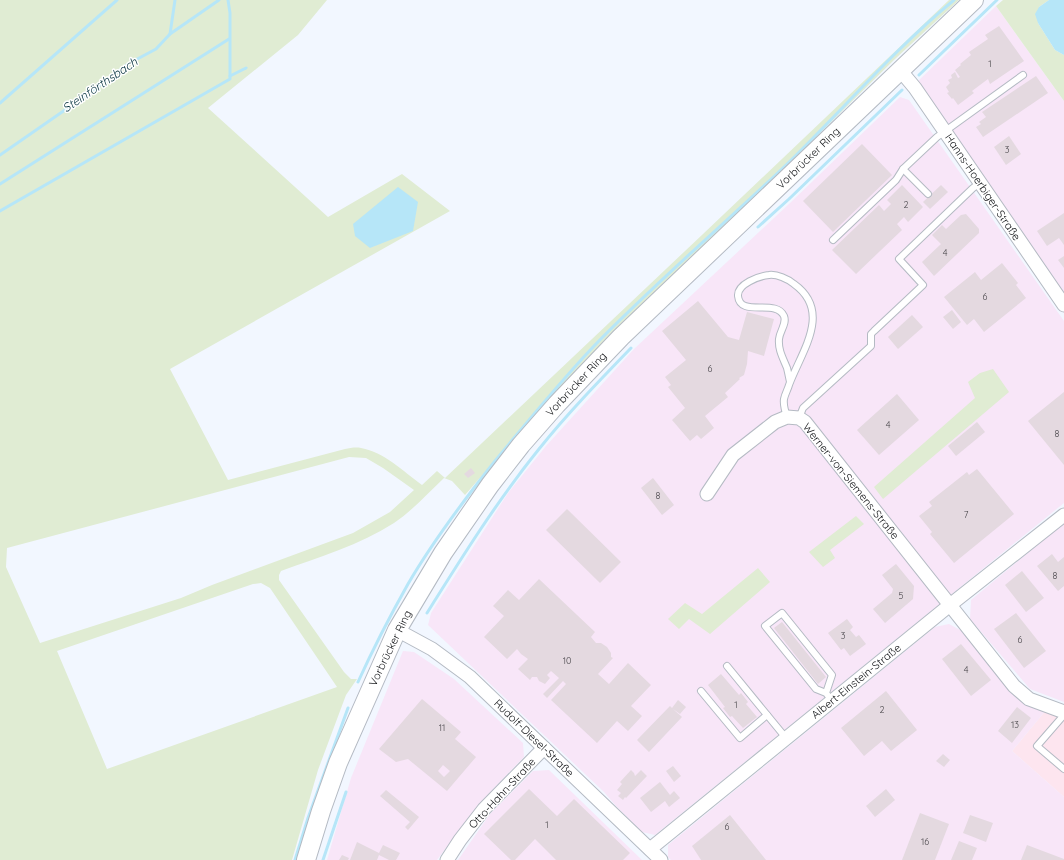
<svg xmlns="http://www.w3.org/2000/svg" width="1064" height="860" font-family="Quicksand,sans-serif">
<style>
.commercial{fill:#fde5ef}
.industrial{fill:#f8e6f8}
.green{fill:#e0ecd3;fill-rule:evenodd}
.water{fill:#b6e6f8}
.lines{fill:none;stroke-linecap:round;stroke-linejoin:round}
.stream{stroke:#b6e6f8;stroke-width:3}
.building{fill:#e4d9e0;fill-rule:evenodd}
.service-casing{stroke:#b4bac3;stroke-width:8}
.minor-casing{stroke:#b4bac3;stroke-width:15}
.secondary-casing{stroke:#b4bac3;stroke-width:20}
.service{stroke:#fff;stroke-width:6}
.minor{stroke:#fff;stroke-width:13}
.secondary{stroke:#fff;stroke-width:18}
.labels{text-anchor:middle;stroke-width:3;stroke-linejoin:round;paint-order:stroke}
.number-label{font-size:9px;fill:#464448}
.street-label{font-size:11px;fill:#111316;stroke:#fff}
.water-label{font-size:12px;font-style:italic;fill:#02303c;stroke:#fff}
</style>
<rect width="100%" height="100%" fill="#f2f7ff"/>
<path class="commercial" d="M1046,710L1064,716V797L1012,751Z"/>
<g class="industrial">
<path d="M996,6L1064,101V296L916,83Z"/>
<path d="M900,97L909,100L1064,321V503L655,835L642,832L616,806L604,792L428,625L431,613L508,493L546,446L634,349L790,203Z"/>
<path d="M1064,523V702L1030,689L970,619L971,600Z"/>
<path d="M949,624L962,631L1046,710L1012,751L1064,797V860H671L668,857V845L935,627Z"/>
<path d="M403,651L414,652L454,679L523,743L524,757L478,805L437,860H327L351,778Z"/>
<path d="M549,770L642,860H458L490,814L533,771Z"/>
</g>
<g class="green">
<path d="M0,0H327L298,35L208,108L328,217L402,174L450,211L170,369L228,480L345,449C350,448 356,447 361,448C384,452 403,471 422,485L437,471L445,478L703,234L949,0H959L895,59L616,334L485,472L465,495L452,481L444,478C428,493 412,511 394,523C360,545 319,557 281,571L279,575V580L344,672L351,679H357L346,695L318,770L292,860H0ZM349,457L366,458L383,468L414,490L390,512L353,533L212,585L181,598L40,643L6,567L7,548ZM261,583L270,588L337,687L107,769L57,651L253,584Z"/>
<path d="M1003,0H1049L1039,7L1038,23L1055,50L1064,55V101L996,6Z"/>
<path d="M993,369L1009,392L883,499L874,487L975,398L968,382L980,373Z"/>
<path d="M856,516L864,524L830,550L835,558L823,567L809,552Z"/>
<path d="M758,568L770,582L710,634L689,619L679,629L668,619L685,603L702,614Z"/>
</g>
<g class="water">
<path d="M1049,0H1064V55L1055,50L1038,23L1035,14L1039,7Z"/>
<path d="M398,187L418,202L413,231L370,248L355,236L353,224Z"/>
</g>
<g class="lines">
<g class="stream">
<path d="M170,34L219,0"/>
<path d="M919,75L997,0"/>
<path d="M230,76L246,68"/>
<path d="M0,103L117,0"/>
<path d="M0,155L88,94L128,64L156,49L170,34L175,0"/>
<path d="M0,184L229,39"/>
<path d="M0,211L230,79V13L228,0"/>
<path d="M758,227L789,199L902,90"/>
<path d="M427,613C462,557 497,501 539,449C567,414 599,381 631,348"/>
<path d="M358,682C373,649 390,616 408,584C433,541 464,500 495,461C527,422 559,383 594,346C654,284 721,227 784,167C841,112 892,51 954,0"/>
<path d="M295,860L308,818L348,708"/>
<path d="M323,860L346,792"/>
</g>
</g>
<g class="building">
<path d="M999,26L1024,61L990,84L988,79L972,91L974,93L958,105L953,98L952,99L947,93L949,92L946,87L950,83L948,80L952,78L951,75L955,72L958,78L960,77L955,70L961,65L960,64L971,55L969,52L988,39L985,35Z"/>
<path d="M1036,76L1048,93L983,137L976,127L981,124L979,122L986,117L982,112Z"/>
<path d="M1009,136L1021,154L1006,165L994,147Z"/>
<path d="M862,144L892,175L833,232L803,201Z"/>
<path d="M902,185L923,207L908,222L904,217L897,224L902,230L856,274L832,250L879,205L884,211L891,204L887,200Z"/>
<path d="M941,185L948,192L930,209L923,202Z"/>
<path d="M1064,213V245L1059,238L1047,246L1037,231Z"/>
<path d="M966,214L979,229V233L934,276L922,262L941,244L932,235L942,225L946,229L961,215Z"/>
<path d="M1064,256V268L1058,260Z"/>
<path d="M1002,263L1018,283L1016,285L1026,298L984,332L974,319L967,325L944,297L975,272L981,280Z"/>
<path d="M698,301L728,337L739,340L747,312L774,319L764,356L748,351L747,364L744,375L739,378L740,379L725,393L728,397L705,416L714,428L701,439L697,435L690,441L672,420L685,408L668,387L671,385L665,377L686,360L662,331Z"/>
<path d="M952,310L961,322L953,329L943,317Z"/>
<path d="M912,315L923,327L898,349L888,337Z"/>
<path d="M1064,392V465L1028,421Z"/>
<path d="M897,394L919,420L879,455L857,430Z"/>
<path d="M977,422L985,432L956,456L948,446Z"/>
<path d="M471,468L475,473L468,478L464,474Z"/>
<path d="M977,469L1014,514L954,563L930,534L932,532L919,516L932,506L929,502L967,472L969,475Z"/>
<path d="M653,478L674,505L662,515L641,488Z"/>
<path d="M567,509L621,562L600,583L546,530Z"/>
<path d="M1052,554L1058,562L1064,557V586L1058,591L1037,566Z"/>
<path d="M896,564L914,586L913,599L885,623L873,609L892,593L893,589L882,575Z"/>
<path d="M1022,571L1044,598L1026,612L1005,585Z"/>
<path d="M539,579L595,632L591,637L596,643H601L607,647L611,653V657L613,658L598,674L609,684L628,663L651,685L631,706L642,716L628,731L617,721L597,743L551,700L566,684L563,681L547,698L543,694L559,678L551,671L547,675L550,678L545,684L539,681L537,677H532L530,680L518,669L528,659L521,654L517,649L507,659L484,637L504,616L493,606L508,590L519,600Z"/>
<path d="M1016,613L1046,651L1024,668L994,629Z"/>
<path d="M847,619L853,627L850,630L856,637L859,635L866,644L850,656L844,648L841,650L828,633Z"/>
<path d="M782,622L826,677L818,684L774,628Z"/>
<path d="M961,644L991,680L971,696L942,659Z"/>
<path d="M721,674L739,695L741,693L748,702L746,704L757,717L743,728L732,716L730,717L723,708L725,707L708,685Z"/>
<path d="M886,691L917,730L891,751L882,741L864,756L841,728Z"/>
<path d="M422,699L461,732L455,739L476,757L447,791L408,759L396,762L379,749ZM443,765L450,771L444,777L438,771Z"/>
<path d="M678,700L686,707L680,714L673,709L682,717L649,752L637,740L670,706L672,708Z"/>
<path d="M1017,707L1031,718L1012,743L998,731Z"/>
<path d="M943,754L950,760L944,767L936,761Z"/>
<path d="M673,766L681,776L674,782L666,771Z"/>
<path d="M631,770L634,773L635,776L641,770L647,776L626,798L625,797L623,800L618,796L621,793L617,790L622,784L620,782Z"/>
<path d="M660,782L670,795L674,791L680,798L669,807L665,801L651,812L640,798Z"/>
<path d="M529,789L557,816L574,799L630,853L623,860H556L535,839L515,860H511L484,834Z"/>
<path d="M886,789L895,800L875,817L866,806Z"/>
<path d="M386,790L419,817L408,830L405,827L410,822L380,796Z"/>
<path d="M920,813L949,824L935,860H902Z"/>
<path d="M730,815L766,860H701L692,846Z"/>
<path d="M970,815L993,823L986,842L963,833Z"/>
<path d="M959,841L977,848L972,860H951Z"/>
<path d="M357,842L379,853L383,845L400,853L396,860H389L379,855L377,860H350Z"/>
<path d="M1027,845L1064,859V860H1021Z"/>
<path d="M342,855L349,858L348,860H339Z"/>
</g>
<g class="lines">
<g class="service-casing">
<g id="service">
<path d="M903,169L928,194"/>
<path d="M833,240L896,180L903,169L937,137L1023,75"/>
<path d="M787,417C785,411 783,405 784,399C785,394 788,389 789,385C801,352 833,312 794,284C788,279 777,274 769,275C759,276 737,284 738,296C740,318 776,298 784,316C787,324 780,330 779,339C778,350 783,358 787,368C788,372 789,377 790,382"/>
<path d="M799,418L803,408L871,346V334L874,331L923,285L899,259L973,188L980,183"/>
<path d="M727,666L786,738"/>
<path d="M701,691L740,738L767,715"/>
<path d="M826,693L832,675L782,613L765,626L816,689L826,693L832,701"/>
<path d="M1064,715L1037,746L1064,769"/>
</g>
</g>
<g class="minor-casing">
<g id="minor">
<path d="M900,70L915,88L1064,305"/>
<path d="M707,494L733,455L775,422L787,417L799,418L805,422L1014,686L1029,699L1064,712"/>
<path d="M397,630L432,649L470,677L661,860"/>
<path d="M650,849L950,605L1064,515"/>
<path d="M447,860L460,840L484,809L544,748"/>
</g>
</g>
<g class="secondary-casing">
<path id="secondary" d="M306,860L321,811L338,763L397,630L443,553L490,485L521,445L557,404L621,337L974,0"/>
</g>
<use href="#service" class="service"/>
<use href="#minor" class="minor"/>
<use href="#secondary" class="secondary"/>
</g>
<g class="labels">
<g class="number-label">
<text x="990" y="67">1</text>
<text x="1007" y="153">3</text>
<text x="906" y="208">2</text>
<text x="945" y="256">4</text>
<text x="985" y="300">6</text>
<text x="710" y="372">6</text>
<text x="888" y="428">4</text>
<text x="1057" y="437">8</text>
<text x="658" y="499">8</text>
<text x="966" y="518">7</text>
<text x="1055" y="579">8</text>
<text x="901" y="599">5</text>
<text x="843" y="639">3</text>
<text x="1020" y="643">6</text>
<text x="567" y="664">10</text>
<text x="966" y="673">4</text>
<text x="736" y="708">1</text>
<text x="882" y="713">2</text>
<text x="1015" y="728">13</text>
<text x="442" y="731">11</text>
<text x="547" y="828">1</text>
<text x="727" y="830">6</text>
<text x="925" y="845">16</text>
</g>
<g class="street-label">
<text transform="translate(808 158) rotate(-44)" y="4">Vorbrücker Ring</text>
<text transform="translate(983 187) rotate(56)" y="4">Hanns-Hoerbiger-Straße</text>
<text transform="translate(576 384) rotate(-47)" y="4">Vorbrücker Ring</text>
<text transform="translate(851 481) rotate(51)" y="4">Werner-von-Siemens-Straße</text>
<text transform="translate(390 648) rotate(-64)" y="4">Vorbrücker Ring</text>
<text transform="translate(856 681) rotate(-39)" y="4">Albert-Einstein-Straße</text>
<text transform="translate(534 738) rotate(44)" y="4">Rudolf-Diesel-Straße</text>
<text transform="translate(502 793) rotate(-47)" y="4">Otto-Hahn-Straße</text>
</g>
<g class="water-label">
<text transform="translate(100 85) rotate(-34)" y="4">Steinförthsbach</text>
</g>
</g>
</svg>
